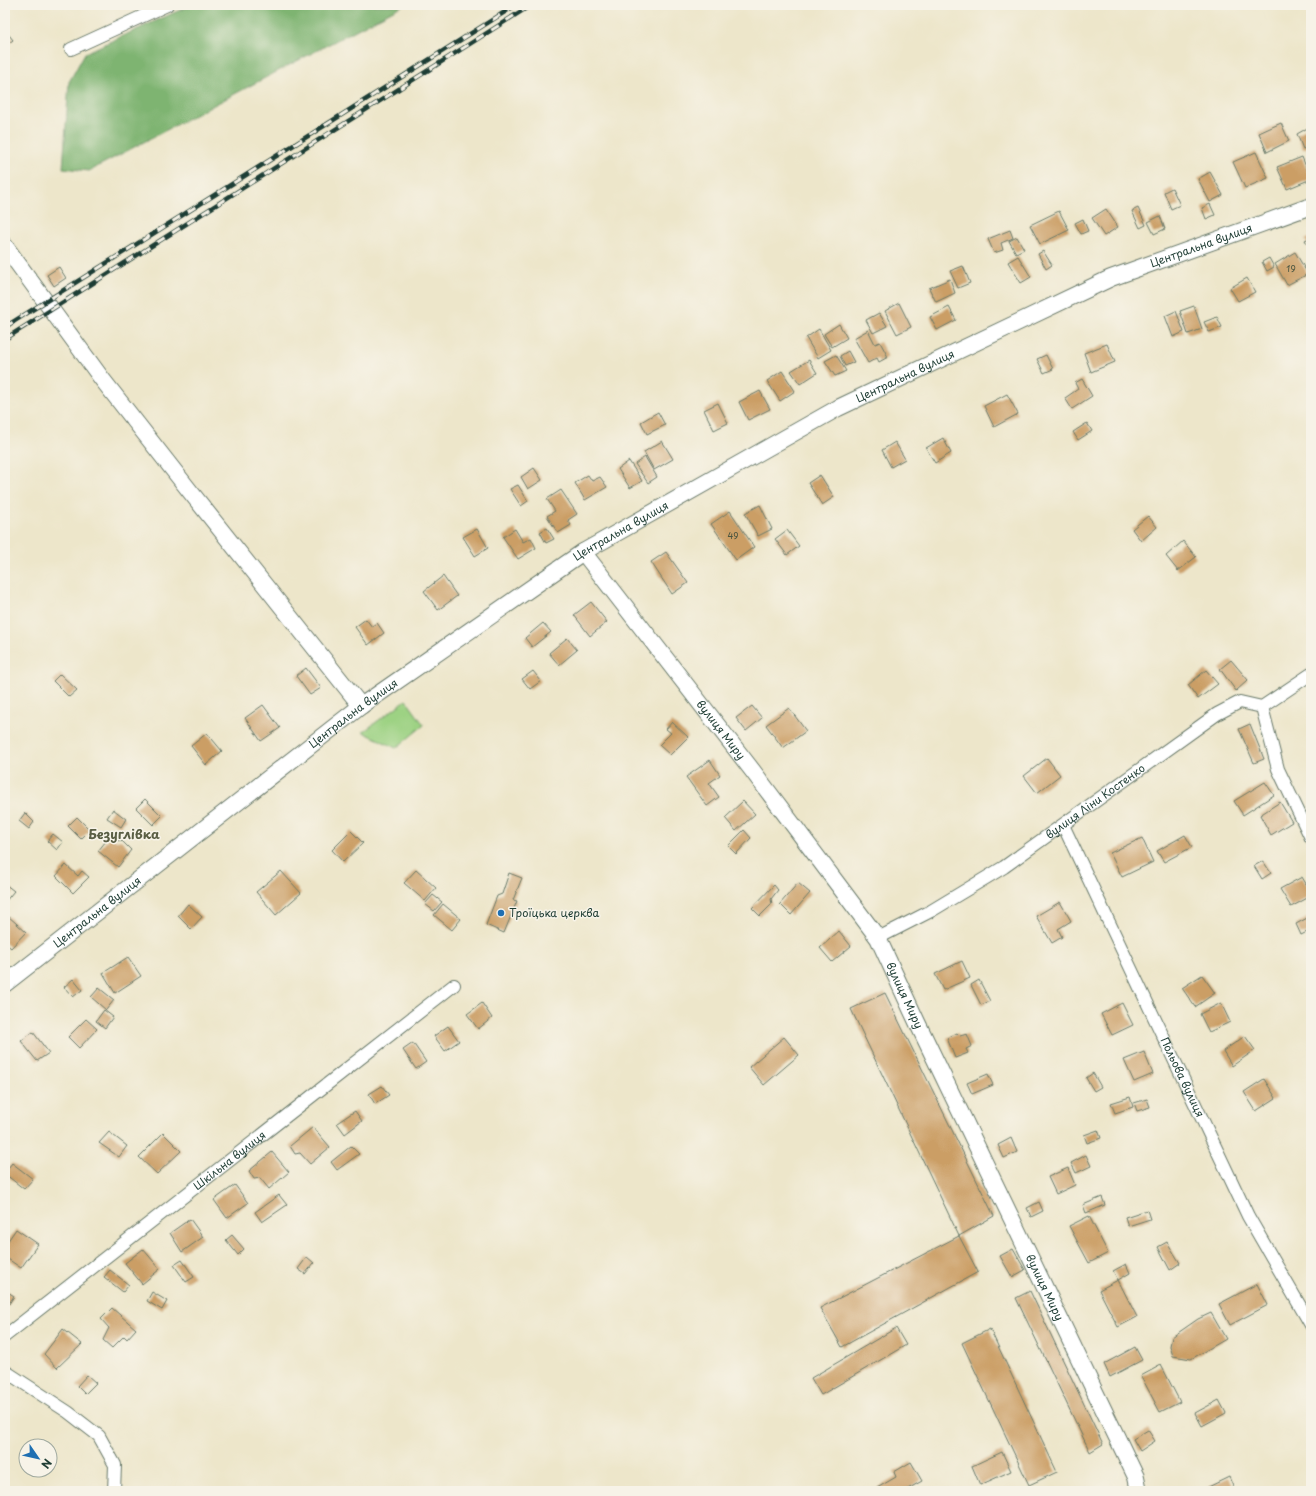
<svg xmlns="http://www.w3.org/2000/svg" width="1316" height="1496" font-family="'Playpen Sans',sans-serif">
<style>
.green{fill:#9dd283;stroke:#5e885c}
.forest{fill:#7eb471;stroke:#4e7852}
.building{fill:#cb9e65}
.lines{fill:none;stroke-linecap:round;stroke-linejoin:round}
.minor-casing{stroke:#677868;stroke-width:14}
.tertiary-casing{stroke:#677868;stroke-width:18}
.minor{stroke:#fff;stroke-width:12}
.tertiary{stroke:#fff;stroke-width:16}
.rail-casing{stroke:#1f3d34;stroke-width:4.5}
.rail{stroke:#f7f3e8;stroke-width:3;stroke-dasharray:9;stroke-linecap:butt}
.poi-dot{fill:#1f6fb2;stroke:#f7f3e8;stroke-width:1.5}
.labels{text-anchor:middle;stroke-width:3;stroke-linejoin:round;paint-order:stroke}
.number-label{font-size:9px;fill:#4a5540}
.street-label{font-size:11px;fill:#1f3d34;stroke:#f7f3e8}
.poi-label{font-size:11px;fill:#1f3d34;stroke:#f7f3e8;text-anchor:start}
.quarter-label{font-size:13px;font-weight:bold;fill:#5b5f45;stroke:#f7f3e8}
</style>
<rect width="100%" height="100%" fill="#f7f3e8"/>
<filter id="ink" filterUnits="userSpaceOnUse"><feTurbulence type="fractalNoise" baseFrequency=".025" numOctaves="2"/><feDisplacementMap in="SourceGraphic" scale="8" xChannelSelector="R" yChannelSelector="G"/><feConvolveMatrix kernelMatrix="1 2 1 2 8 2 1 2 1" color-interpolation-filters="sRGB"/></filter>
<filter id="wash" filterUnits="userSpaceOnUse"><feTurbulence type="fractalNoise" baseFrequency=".012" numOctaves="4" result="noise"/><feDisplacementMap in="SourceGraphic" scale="16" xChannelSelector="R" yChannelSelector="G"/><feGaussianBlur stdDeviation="0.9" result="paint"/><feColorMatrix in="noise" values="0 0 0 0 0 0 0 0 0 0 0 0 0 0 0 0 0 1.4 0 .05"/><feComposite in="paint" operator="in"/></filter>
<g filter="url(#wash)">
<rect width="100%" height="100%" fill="#ede6ca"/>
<path class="green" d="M406,700L424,725L396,748L363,732Z"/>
<path class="forest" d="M191,5H403L89,171L63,168L69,82L85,53Z"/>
<g id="blocks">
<g class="building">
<path d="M5,30L13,40L5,46Z"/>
<path d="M1281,123L1289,141L1267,152L1259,133Z"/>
<path d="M1311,126V146L1303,149L1297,134Z"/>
<path d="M1256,152L1268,178L1245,188L1233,162Z"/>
<path d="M1302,157L1311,179L1287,189L1277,167Z"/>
<path d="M1210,172L1223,195L1210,202L1198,179Z"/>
<path d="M1172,188L1180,205L1171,209L1164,192Z"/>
<path d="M1210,204L1215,215L1206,219L1202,208Z"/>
<path d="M1138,208L1146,225L1140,228L1132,211Z"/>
<path d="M1106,209L1118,227L1104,236L1092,218Z"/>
<path d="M1059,211L1069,230L1040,244L1030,225Z"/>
<path d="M1160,216L1165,229L1154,234L1148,222Z"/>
<path d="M1083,219L1088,231L1081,234L1075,223Z"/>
<path d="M1010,230L1013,238L1001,243L1003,250L994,253L988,239Z"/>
<path d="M1017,237L1024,249L1016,253L1009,241Z"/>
<path d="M1311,237V250L1305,240Z"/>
<path d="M1043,251L1052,265L1046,269L1038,254Z"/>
<path d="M1295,252L1308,274L1287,285L1275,264Z"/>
<path d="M1018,256L1031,277L1021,283L1008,262Z"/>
<path d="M1269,258L1274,267L1267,271L1262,262Z"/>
<path d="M963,266L970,283L958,288L950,271Z"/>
<path d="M59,267L66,278L54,286L47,275Z"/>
<path d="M1247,278L1255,292L1238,301L1230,288Z"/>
<path d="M950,279L955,293L936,302L929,288Z"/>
<path d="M899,303L911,327L897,334L885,311Z"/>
<path d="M1194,306L1202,329L1188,334L1180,311Z"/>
<path d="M949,307L956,320L937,330L930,317Z"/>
<path d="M1176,311L1184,332L1173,337L1165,316Z"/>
<path d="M879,313L887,326L873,333L866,320Z"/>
<path d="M1217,317L1222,327L1209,332L1204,322Z"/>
<path d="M839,324L847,338L832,347L824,334Z"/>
<path d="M819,329L831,350L818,358L806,338Z"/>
<path d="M868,330L875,344L880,342L888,357L879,362L877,358L868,363L854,338Z"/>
<path d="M1107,344L1115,362L1091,372L1084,353Z"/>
<path d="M848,351L854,362L845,366L840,356Z"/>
<path d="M836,355L846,371L835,376L825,361Z"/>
<path d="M1046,355L1053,369L1044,373L1037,359Z"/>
<path d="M809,360L817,373L800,384L791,371Z"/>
<path d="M782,371L795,391L780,401L767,381Z"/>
<path d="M1082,379L1092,396L1072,409L1065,398L1078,389L1075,383Z"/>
<path d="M760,391L770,409L748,420L739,402Z"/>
<path d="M1007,394L1018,414L994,427L984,406Z"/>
<path d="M718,403L728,423L714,430L704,410Z"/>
<path d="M658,412L665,425L647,434L641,422Z"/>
<path d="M1087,423L1092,431L1078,440L1073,432Z"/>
<path d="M943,438L951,453L935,463L926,448Z"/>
<path d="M662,441L673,459L654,470L644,452Z"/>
<path d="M895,442L905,459L891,467L882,450Z"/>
<path d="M645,457L657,477L648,483L635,464Z"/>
<path d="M629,461L642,481L630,488L618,469Z"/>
<path d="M534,468L542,480L528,489L521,477Z"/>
<path d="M588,475L592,481L600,477L607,487L585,500L575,483Z"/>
<path d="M820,475L834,497L822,505L808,483Z"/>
<path d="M518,485L528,501L521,506L510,489Z"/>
<path d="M561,490L577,514L568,520L571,525L558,533L547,516L555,511L547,499Z"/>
<path d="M760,505L772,529L758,536L745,513Z"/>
<path d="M730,511L754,547L736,560L711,524Z"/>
<path d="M1148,516L1157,527L1141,541L1132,529Z"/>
<path d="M547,528L554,539L546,543L540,532Z"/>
<path d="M477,529L488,548L475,556L463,537Z"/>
<path d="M515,529L523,542L531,538L536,548L518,559L503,537Z"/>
<path d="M787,530L799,546L787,555L775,539Z"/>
<path d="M1183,541L1196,557L1178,571L1166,556Z"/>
<path d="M666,552L688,583L672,594L651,562Z"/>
<path d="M443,576L457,596L438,610L424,591Z"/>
<path d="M591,602L607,622L590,636L574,615Z"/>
<path d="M366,619L372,627L377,623L384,633L368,645L355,627Z"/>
<path d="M543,623L551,632L532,647L525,638Z"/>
<path d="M567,638L577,650L559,665L549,653Z"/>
<path d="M1231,660L1248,680L1236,691L1220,669Z"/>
<path d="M306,668L321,688L310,695L296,676Z"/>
<path d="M1206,670L1218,684L1198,699L1188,685Z"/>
<path d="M533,671L541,681L530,689L522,679Z"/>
<path d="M60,674L77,690L69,697L53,681Z"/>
<path d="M263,705L280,728L261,741L245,718Z"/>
<path d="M752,706L762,718L746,731L736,718Z"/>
<path d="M789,708L806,731L783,748L766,725Z"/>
<path d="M672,722L688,737L670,755L659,745L671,733L666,729Z"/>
<path d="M1250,724L1264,759L1254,763L1239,729Z"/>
<path d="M207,733L222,751L206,765L191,746Z"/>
<path d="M1047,758L1060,775L1037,793L1024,776Z"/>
<path d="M710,760L720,775L709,783L719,797L707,806L686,777Z"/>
<path d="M1265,782L1274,795L1243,815L1234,801Z"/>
<path d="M145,799L162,816L153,825L136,808Z"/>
<path d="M743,801L755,814L736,831L725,818Z"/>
<path d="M1280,802L1292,822L1271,835L1260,815Z"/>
<path d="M113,809L126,819L121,827L107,818Z"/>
<path d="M25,813L34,822L29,829L19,821Z"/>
<path d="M77,817L90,830L81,839L68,826Z"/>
<path d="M744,830L751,838L736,854L728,846Z"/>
<path d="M351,831L363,843L343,862L332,850Z"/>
<path d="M53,834L63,842L57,850L47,841Z"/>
<path d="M1185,835L1192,847L1164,862L1157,851Z"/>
<path d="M110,836L116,841L121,840L131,850L118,867L98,851Z"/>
<path d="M1142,838L1153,862L1122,877L1110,853Z"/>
<path d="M1263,861L1271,873L1262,879L1254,866Z"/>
<path d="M66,865L78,876L82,871L89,877L73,893L56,876Z"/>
<path d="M416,870L436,888L425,901L404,883Z"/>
<path d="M281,871L301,893L276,915L256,892Z"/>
<path d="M509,873L522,878L513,900L517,901L504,933L486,925L497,896L502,894Z"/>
<path d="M1302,877L1311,892V896L1291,907L1280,889Z"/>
<path d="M798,883L810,893L791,915L780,904Z"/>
<path d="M5,884L14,891L5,902Z"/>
<path d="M774,885L778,890L771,899L772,904L760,916L752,908Z"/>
<path d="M433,895L442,902L434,911L425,904Z"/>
<path d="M1060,902L1071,921L1058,929L1062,937L1052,943L1036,916Z"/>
<path d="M188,904L202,917L191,929L178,916Z"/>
<path d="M443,904L461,919L452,930L434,915Z"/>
<path d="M8,916L26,932L11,948L5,943V919Z"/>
<path d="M1311,916V930L1301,935L1296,924Z"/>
<path d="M839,931L851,946L832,962L820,948Z"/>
<path d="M128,957L141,976L115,993L103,973Z"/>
<path d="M962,961L970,978L943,990L935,974Z"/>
<path d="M1202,975L1215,993L1195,1007L1182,988Z"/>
<path d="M73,979L82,990L73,997L64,987Z"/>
<path d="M979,980L990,1001L981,1005L971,985Z"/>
<path d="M99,988L114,1000L106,1010L91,997Z"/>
<path d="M885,993L994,1216L959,1236L851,1009Z"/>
<path d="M482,1003L492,1018L478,1029L467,1014Z"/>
<path d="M1122,1003L1133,1025L1112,1035L1101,1014Z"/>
<path d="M1221,1003L1230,1022L1209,1032L1200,1014Z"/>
<path d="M104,1010L113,1017L105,1028L96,1021Z"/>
<path d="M86,1019L97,1029L79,1048L68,1037Z"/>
<path d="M448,1026L459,1041L445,1051L434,1036Z"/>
<path d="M33,1032L49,1053L37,1061L21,1041Z"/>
<path d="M957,1033L960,1036L967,1034L972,1046L966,1049L968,1053L955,1058L947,1038Z"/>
<path d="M1245,1036L1255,1050L1232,1066L1223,1051Z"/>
<path d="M784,1037L799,1055L764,1085L749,1067Z"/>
<path d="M413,1043L426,1062L416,1069L403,1050Z"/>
<path d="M1144,1052L1153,1074L1134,1082L1124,1060Z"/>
<path d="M1093,1073L1101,1087L1094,1091L1086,1078Z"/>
<path d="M988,1074L993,1085L972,1094L967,1083Z"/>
<path d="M1264,1079L1276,1098L1256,1111L1244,1092Z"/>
<path d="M382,1086L389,1095L375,1104L369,1094Z"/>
<path d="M1130,1097L1133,1107L1115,1113L1111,1103Z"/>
<path d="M1147,1099L1150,1107L1137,1111L1134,1103Z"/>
<path d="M355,1111L362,1121L345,1134L337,1123Z"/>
<path d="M313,1127L330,1147L310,1164L300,1153L295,1154L290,1146Z"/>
<path d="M1098,1130L1101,1138L1087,1143L1084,1135Z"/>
<path d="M109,1132L127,1146L119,1157L99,1143Z"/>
<path d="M163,1133L181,1151L157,1174L139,1157Z"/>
<path d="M1011,1138L1017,1152L1004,1158L998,1145Z"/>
<path d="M351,1146L359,1154L337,1170L331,1162Z"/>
<path d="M272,1152L289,1172L269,1189L260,1178L254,1179L249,1171Z"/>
<path d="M1086,1155L1091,1166L1076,1173L1071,1163Z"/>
<path d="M12,1163L33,1179L24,1189L5,1174V1172Z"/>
<path d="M1068,1168L1075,1185L1056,1194L1048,1177Z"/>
<path d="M235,1185L248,1203L227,1218L214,1200Z"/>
<path d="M279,1195L287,1205L262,1222L255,1212Z"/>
<path d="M1102,1197L1105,1205L1086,1213L1083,1205Z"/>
<path d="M1039,1202L1043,1211L1031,1217L1027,1208Z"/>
<path d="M1147,1210L1150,1219L1128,1226L1125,1217Z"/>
<path d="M1089,1216L1108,1253L1089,1263L1069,1226Z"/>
<path d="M190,1219L203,1237L182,1252L170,1233Z"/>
<path d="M16,1229L38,1244L21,1268L5,1257V1245Z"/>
<path d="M232,1235L244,1249L238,1255L226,1240Z"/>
<path d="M959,1236L978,1272L842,1347L820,1308Z"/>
<path d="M1167,1242L1180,1263L1170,1270L1158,1247Z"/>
<path d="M143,1249L160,1269L142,1284L125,1263Z"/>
<path d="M1013,1249L1025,1270L1012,1277L1000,1256Z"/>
<path d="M307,1257L314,1263L305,1274L298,1269Z"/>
<path d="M182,1260L194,1277L186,1282L174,1265Z"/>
<path d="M1126,1264L1130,1273L1118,1280L1137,1317L1118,1327L1099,1290L1118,1280L1113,1271Z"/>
<path d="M110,1270L129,1285L123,1292L104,1277Z"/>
<path d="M1257,1284L1268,1305L1230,1325L1219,1304Z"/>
<path d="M5,1290L14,1296L5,1310Z"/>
<path d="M1030,1291L1103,1444L1090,1452L1016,1298Z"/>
<path d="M152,1292L167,1301L162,1310L147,1301Z"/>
<path d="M112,1308L136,1329L127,1339L124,1336L112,1348L103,1340L109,1328L101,1319Z"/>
<path d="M1211,1313L1226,1339L1191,1359L1173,1356L1170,1346L1172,1337L1198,1319Z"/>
<path d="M896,1328L906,1345L821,1395L811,1378Z"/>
<path d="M63,1329L82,1344L57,1368L44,1354Z"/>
<path d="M990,1329L1057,1472L1029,1485L962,1343Z"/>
<path d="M1135,1347L1142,1360L1110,1377L1104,1364Z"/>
<path d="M1161,1365L1180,1402L1160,1412L1141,1376Z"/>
<path d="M87,1375L96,1383L85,1394L77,1386Z"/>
<path d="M1219,1400L1226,1413L1202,1426L1195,1413Z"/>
<path d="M1148,1430L1155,1441L1140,1451L1133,1439Z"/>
<path d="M1002,1452L1011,1471L980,1485L972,1466Z"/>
<path d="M911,1462L922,1481L904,1491H879L877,1488L896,1477L894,1472Z"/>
<path d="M1229,1477L1235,1491H1200Z"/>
</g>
</g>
</g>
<g filter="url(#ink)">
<use href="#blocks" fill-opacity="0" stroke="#677868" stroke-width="1"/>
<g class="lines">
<g class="minor-casing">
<g id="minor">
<path d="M71,49L167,5"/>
<path d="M1262,707L1278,769L1311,838"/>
<path id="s1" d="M1063,825L1248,1216L1311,1325"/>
<path id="s2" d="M878,938L931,911L1004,867L1217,714L1240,702L1262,707L1311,674"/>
<path id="s3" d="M5,1336L454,985"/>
<path d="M5,1371L68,1412L99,1436L115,1465L114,1491"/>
</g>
</g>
<g class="tertiary-casing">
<g id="tertiary">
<path d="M5,246L102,379L189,490L361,706"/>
<path id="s4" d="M583,552L752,770L878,938L917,1022L1136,1477L1139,1491"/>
<path id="s5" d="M5,984L361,706L583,552L838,408L1111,278L1311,206"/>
</g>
</g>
<use href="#minor" class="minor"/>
<use href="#tertiary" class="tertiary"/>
<g class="rail-casing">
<g id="rail">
<path d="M5,327L516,5"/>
<path d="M5,339L531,5"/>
</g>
</g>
<use href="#rail" class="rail"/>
</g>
</g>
<circle class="poi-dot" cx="501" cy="913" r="4"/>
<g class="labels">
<g class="number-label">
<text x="1291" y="272">19</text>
<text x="733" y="539">49</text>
</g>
<g class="street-label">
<text dy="4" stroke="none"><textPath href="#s5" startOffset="1413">Центральна вулиця</textPath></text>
<text dy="4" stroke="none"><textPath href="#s5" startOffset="1089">Центральна вулиця</textPath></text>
<text dy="4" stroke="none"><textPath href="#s5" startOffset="765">Центральна вулиця</textPath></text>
<text dy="4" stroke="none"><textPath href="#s5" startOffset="441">Центральна вулиця</textPath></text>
<text dy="4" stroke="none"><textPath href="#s4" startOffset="225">вулиця Миру</textPath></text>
<text dy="4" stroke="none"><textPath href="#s2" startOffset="257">вулиця Ліни Костенко</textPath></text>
<text dy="4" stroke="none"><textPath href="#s5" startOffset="117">Центральна вулиця</textPath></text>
<text dy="4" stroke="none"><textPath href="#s4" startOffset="549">вулиця Миру</textPath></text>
<text dy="4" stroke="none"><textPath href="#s1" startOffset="279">Польова вулиця</textPath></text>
<text dy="4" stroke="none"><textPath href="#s3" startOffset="285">Шкільна вулиця</textPath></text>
<text dy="4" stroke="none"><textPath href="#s4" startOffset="873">вулиця Миру</textPath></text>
</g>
<g class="poi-label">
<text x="509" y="917">Троїцька церква</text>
</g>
<g class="quarter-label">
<text x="124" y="839">Безуглівка</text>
</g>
</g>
<rect width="1316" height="1496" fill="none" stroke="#f7f3e8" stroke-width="20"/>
<g transform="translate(38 1458) rotate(124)"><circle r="19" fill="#f7f3e8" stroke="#a1aaa0"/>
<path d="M0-3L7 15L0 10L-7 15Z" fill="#1f6fb2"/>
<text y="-6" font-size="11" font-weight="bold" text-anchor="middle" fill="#1f3d34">N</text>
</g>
</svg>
